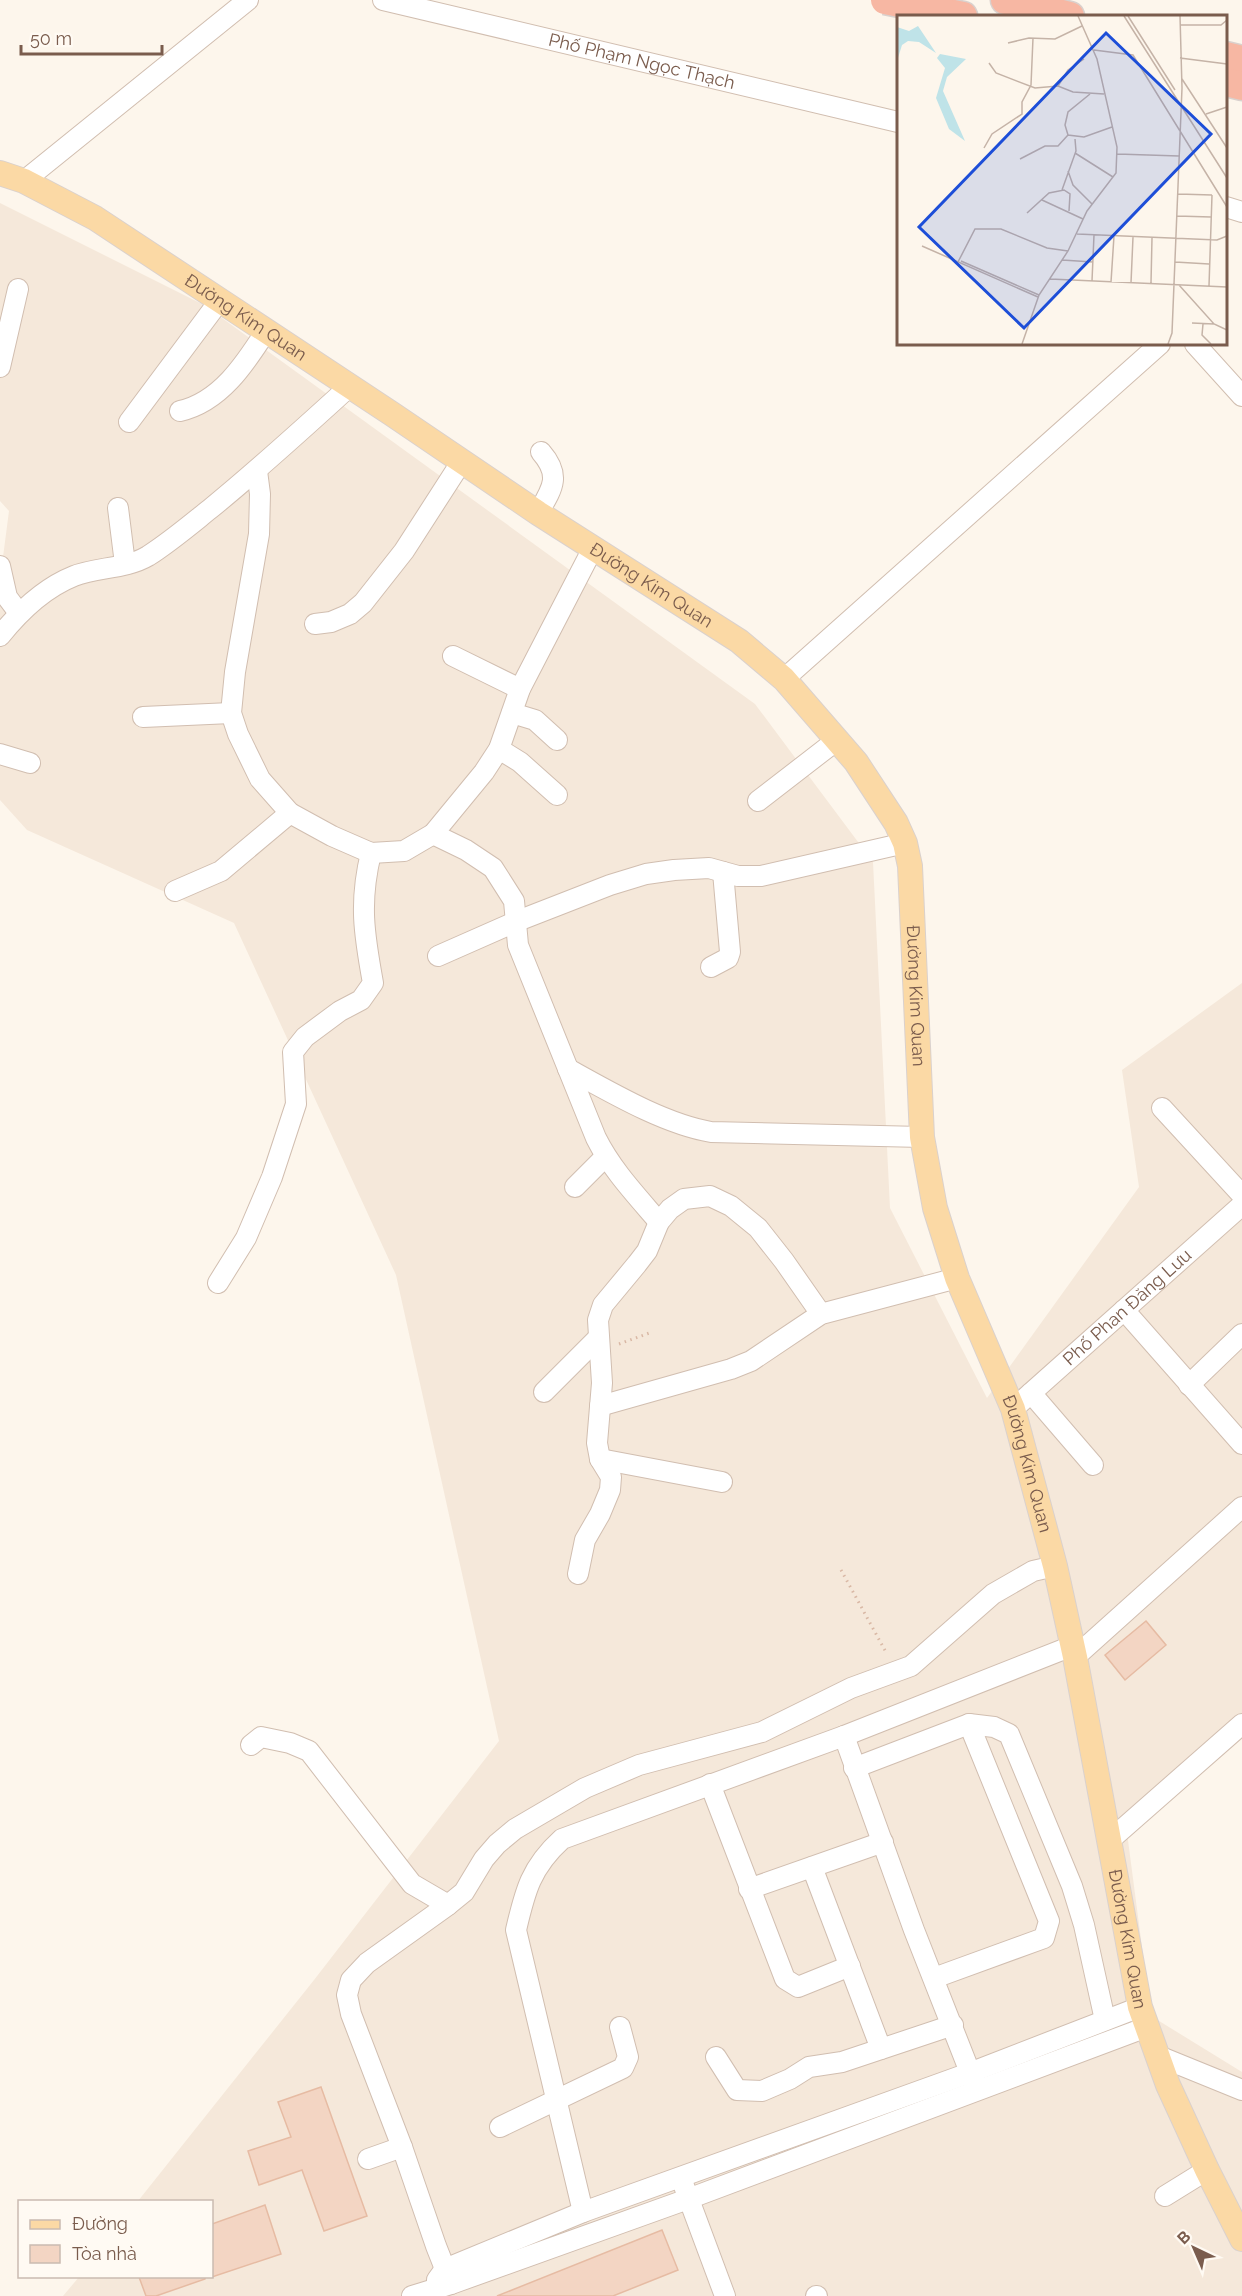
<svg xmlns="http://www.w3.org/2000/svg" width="1242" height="2296" font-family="Raleway,sans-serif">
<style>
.residential{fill:#f5e8da}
.building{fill:#f3d5c3;stroke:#e6bba3;stroke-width:1.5}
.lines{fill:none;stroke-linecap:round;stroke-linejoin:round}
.minor-casing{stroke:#d1beb0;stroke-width:22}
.major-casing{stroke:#dad1cd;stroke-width:26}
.highway-casing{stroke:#dad1cd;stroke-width:31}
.path{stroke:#d9b8a5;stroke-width:3;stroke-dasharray:1.5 4.5;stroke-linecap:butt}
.minor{stroke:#fff;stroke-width:20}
.major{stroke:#fbd9a5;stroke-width:24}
.highway{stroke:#f7b7a3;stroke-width:28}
.highway-bridge-casing{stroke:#dad1cd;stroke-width:31;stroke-linecap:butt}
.highway-bridge{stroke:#f7b7a3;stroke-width:28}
.labels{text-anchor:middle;stroke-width:6;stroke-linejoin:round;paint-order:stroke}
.street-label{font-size:18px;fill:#7a5c4d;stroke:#fffaf3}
.inset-road{fill:none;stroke:#c5b3a7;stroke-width:1.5}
.view{fill:#1d4ed8;fill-opacity:0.15;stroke:#1d4ed8;stroke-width:3}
.inset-edge{fill:none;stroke:#7a5c4d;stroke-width:3}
</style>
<rect width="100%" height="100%" fill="#fdf6ec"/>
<path class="residential" d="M0,203L204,305L755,704L873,862L890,1208L987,1398L1139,1187L1122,1070L1242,983V1723L1126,1825L1151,2016L1242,2072V2296H63L79,2277L212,2276V2202L138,2201L314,1980L499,1741L396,1275L234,923L27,830L0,800V580L9,511L0,501Z"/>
<g class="building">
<path d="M1146,1621L1166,1645L1125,1680L1105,1655Z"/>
<path d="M321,2087L367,2216L324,2231L302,2170L259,2185L248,2151L291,2137L278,2102Z"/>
<path d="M265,2205L281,2254L212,2277V2224Z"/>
<path d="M662,2230L678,2270L613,2296H497Z"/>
<path d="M139,2277H205V2279L156,2296H146Z"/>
</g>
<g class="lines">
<g class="minor-casing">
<g id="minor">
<path id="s1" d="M383,0L898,122"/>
<path d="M24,181L248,0"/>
<path d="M1226,207L1242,212"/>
<path d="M1195,344L1242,396"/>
<path d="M0,367L18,289"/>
<path d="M180,411C220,402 245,364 266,331"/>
<path d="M129,422L220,300"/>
<path d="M257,471L260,494L259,534L235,672L231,713L238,734L260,779L290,813L332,836L371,853L404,851L433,834L484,772L499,749L520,689L593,548"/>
<path d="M118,508L125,564"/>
<path d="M538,513C552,489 562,476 541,452"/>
<path d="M0,566L7,597L19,613"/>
<path d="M315,624L331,622L350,614L363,603L404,551L462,461"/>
<path d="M0,636C20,611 44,588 74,576C97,567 126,569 148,556C170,542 190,525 210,509C258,470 304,428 350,386"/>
<path d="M453,656L520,689"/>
<path d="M784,679L1160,344"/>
<path d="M512,713L535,720L557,740"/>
<path d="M143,717L231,713"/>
<path d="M499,749L520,762L557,795"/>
<path d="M0,754L30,763"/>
<path d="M758,801L837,740"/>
<path d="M433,834L466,850L493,868L514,901L518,945L596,1138C612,1170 636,1195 659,1222"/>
<path d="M175,891L221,871L290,813"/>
<path d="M438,956L515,922L610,885L646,874L674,870L709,868L738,876H761L905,843"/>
<path d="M711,967L728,958L730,952L723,872"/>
<path d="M568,1069C610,1092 664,1124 711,1132L922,1137"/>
<path d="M1162,1108L1242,1195"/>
<path d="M575,1187L605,1157"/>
<path d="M218,1283L246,1238L272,1177L296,1104L293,1052L305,1037L340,1011L361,1000L373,983C364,934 359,902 371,853"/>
<path d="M1124,1310L1242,1444"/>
<path d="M1189,1385L1242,1334"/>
<path d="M544,1392L598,1338"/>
<path d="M1031,1393L1093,1465"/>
<path d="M600,1406L731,1369L751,1361L821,1314L957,1278"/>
<path id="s2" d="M1013,1409L1242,1205"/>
<path d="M600,1459L722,1482"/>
<path d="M578,1574L585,1540L600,1514L610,1490L611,1477L600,1459L597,1443L602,1383L598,1320L603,1305L637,1264L647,1251L659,1222L670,1209L684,1199L710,1196L731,1206L758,1228L784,1261L821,1314"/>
<path d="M1075,1657L1242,1507"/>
<path d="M844,1736L914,1930L975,2085"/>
<path d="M251,1745L261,1737L290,1743L309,1751L412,1884L448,1905"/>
<path d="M854,1768L969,1724L994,1727L1009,1734L1072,1886L1084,1925L1105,2020"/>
<path d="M710,1784L785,1979L798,1987L850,1966"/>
<path d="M1110,1840L1242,1724"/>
<path d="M812,1867L881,2049"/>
<path d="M749,1889L883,1842"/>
<path d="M934,1978L1044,1938L1049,1921L969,1724"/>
<path d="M1156,2055L1242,2090"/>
<path d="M716,2057L737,2090L762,2091L790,2079L809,2067L842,2062L953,2025"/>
<path d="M500,2127L623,2068L628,2057L620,2027"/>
<path d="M368,2159L402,2147"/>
<path d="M684,2186L725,2296"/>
<path d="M1165,2196L1207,2170"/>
<path d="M583,2212L516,1930C525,1891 531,1867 562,1839L844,1736L1072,1646"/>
<path d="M437,2280L445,2269L583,2212L972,2072L1140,2007"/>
<path d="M451,2284L436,2246L402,2147L351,2014L347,1995L351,1980L367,1963L448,1905L464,1892L484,1859L497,1844L515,1829L585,1788L639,1765L762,1732L851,1688L911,1666L993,1594L1033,1571L1055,1566"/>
<path d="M412,2296L451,2284L688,2199L1147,2027"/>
<path d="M816,2296H817"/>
</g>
</g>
<g class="major-casing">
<g id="major">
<path id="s3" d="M0,173L24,181L95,218L392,414L538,513L739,641L784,679L856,762L896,823L905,843L910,866L922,1137L935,1208L957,1278L1013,1409L1055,1566L1075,1657L1140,2007L1168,2085L1207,2170L1242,2239"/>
</g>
</g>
<g class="highway-casing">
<g id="highway">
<path d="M1005,0L1070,16"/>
<path d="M944,12L963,16"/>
<path d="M1226,56L1242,60"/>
<path d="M1226,82L1242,86"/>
</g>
</g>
<g class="path">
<path d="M619,1344L652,1332"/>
<path d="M841,1570L887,1654"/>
</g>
<use href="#minor" class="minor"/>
<use href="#major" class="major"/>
<use href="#highway" class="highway"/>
<g class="highway-bridge-casing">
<path id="highway-bridge" d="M885,0L944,12"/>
</g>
<use href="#highway-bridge" class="highway-bridge"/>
</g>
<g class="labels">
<g class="street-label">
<text dy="6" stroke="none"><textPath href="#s1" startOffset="266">Phố Phạm Ngọc Thạch</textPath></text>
<text dy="6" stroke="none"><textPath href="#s3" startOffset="286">Đường Kim Quan</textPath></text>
<text dy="6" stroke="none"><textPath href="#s3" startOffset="772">Đường Kim Quan</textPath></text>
<text dy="6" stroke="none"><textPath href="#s3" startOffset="1293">Đường Kim Quan</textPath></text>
<text dy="6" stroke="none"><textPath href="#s2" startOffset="153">Phố Phan Đăng Lưu</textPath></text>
<text dy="6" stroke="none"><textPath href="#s3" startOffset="1779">Đường Kim Quan</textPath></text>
<text dy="6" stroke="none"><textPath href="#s3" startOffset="2265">Đường Kim Quan</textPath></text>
</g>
</g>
<g transform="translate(897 15)">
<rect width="330" height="330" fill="#fdf6ec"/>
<path d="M21,11L39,38L22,27L11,26L5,30L0,46V12L12,16ZM43,39L69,44L50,62L46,76L68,126L52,114L39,83L48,53L40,43Z" fill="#bfe3e8"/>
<path class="inset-road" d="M227,1L330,163M231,1L278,75M284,10H324L330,5M111,28L132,23L158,24L185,11M197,35L236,40L330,192M283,43L330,49M92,48L99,58L138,73L161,71L176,77L207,79M285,64L330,133M161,71L171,55L187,44M193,79L171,97L168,110L171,120L187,122L215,112M309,99L330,92M87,133L95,119L125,99V87L134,70L136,23M178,138L216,162M220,139L282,141M123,144L148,131H161L171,120M171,156L176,170L195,189M165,175L179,136L178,124M281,179L315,180M145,185L186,204M130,198L152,178L167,175L173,179L172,196M280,201L314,202M180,219L320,225L330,221M25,231L141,282M165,245L196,247M64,246L142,280M61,247L78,214H104L150,233L171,236M278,247L312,249M153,264L330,272M195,266L197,220M214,267L217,221M234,268L236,222M254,268L255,223M282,270L317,309L330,315M312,271L315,180M295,308L317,309M306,309L305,320L314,329M125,329L142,280L171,236L190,196L219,158L220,132L200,44L181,1M271,329L275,318L285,73L283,1"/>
<path class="view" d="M209,18L314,119L127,313L22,212Z"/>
<rect width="330" height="330" class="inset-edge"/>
</g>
<rect x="18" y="2200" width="195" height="78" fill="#fffaf3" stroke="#cabbb1" stroke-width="1.5"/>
<rect x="30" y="2220" width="30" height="9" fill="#fbd9a5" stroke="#cabbb1" stroke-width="1.5"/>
<text x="72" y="2230" font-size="18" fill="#7a5c4d">Đường</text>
<rect x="30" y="2245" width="30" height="18" fill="#f3d5c3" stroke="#cabbb1" stroke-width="1.5"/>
<text x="72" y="2260" font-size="18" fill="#7a5c4d">Tòa nhà</text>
<g transform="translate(1194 2248) rotate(316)" stroke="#fffaf3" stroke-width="4.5" paint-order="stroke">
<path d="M0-4.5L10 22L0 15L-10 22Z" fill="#7a5c4d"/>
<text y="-9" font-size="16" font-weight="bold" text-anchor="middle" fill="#7a5c4d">B</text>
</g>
<path d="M21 45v9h141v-9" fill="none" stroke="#7a5c4d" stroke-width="3"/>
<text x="30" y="45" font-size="18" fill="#7a5c4d" stroke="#fffaf3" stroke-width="4.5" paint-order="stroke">50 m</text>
</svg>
